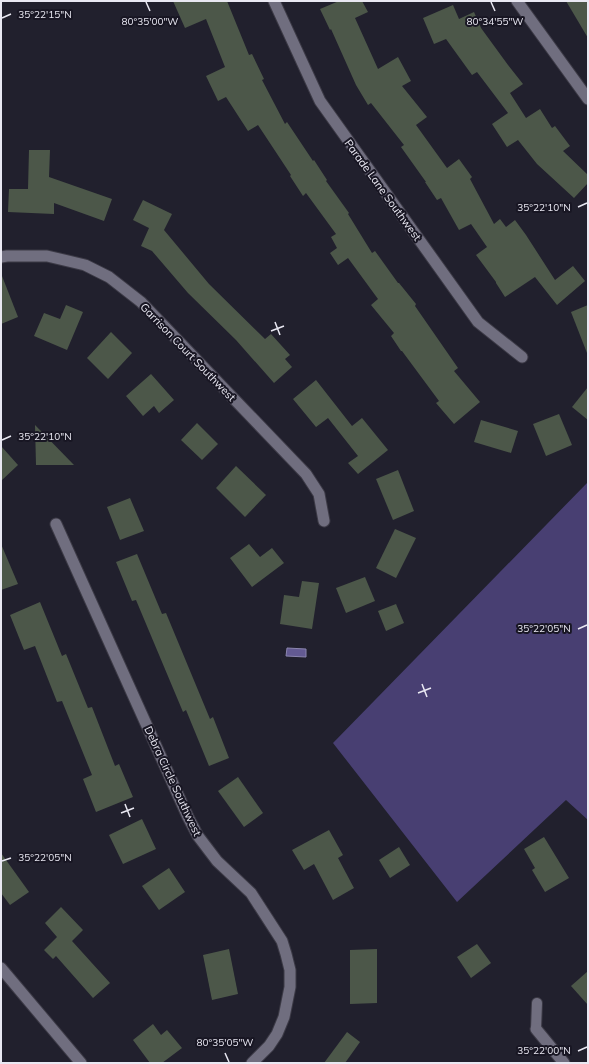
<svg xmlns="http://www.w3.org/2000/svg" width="589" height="1064" font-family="Mulish,sans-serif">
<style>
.green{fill:#483f72}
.water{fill:#635a92;stroke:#8b85af}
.building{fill:#4c5749}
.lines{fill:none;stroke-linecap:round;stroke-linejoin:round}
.service-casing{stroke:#3c3a46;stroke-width:12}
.minor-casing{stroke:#3c3a46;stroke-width:13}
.service{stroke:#706e7f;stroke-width:10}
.minor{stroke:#706e7f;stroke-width:11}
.ticks{fill:none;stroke:#e9e8f2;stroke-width:1.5}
.labels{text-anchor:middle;stroke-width:4;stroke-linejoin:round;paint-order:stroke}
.street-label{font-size:11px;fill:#e9e8f2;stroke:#181623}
.ticks-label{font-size:10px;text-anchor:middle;fill:#e9e8f2;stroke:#181623;stroke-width:4;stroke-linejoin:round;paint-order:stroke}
</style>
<rect width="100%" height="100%" fill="#21202d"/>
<path class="green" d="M588,482V820L566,800L457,902L333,743Z"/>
<path class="water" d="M287,648L306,649V657L286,656Z"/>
<g class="building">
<path d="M173,1H227L249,55L252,54L264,79L262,80L285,124L287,122L313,161L314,160L327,180L326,181L349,213L348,214L372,253L375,251L398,283H399L416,304L415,306L458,368L454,371L480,402L454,424L436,403L439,401L402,351H401L391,336L394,333L371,305L378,299L348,258L338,265L330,253L337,248L331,237L336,234L306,193L303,196L290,176L291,175L258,125L248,131L226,97L218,101L206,76L225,67L206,19L185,28Z"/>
<path d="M339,1H362L368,12L355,18L378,69L398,57L411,81L402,86L427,117L416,125L447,168L459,159L472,177L470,179L494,224L500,219L506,227L515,220L526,235L555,280L573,266L585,281L557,305L535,277L505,297L496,283V282L476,255L487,247L471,224L459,230L441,198L437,200L425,182H426L401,147L404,145L371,103L368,105L356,85L331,29L330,30L320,9Z"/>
<path d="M566,1H588V38Z"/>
<path d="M453,5L459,19L474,12L481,28L508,65L523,84L510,93L526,118L540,109L552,128L555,126L570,146L563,151L588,175V183L574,198L537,164L518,140L507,147L492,124L508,113L477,72L472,75L446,39L434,44L423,18Z"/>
<path d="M29,150H50L49,177L112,199L104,221L54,203V214L8,212L9,189H28Z"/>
<path d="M143,200L172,214L164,230L209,284L265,339L271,334L290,355L285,359L292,367L274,383L236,340L188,293L152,251L141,246L149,228L133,220Z"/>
<path d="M2,276L18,317L1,324V277Z"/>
<path d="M66,305L83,312L67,350L34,336L44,313L60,319Z"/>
<path d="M588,305V352L587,353L571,312Z"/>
<path d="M111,332L132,353L108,379L87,358Z"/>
<path d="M151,374L174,400L159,413L154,406L143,416L126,396Z"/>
<path d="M316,380L352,426L362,418L388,450L358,474L348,463L358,456L328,418L316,427L293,399Z"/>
<path d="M588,387V420L572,407Z"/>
<path d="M559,414L572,445L546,456L533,424Z"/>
<path d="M481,420L518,431L511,453L474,442Z"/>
<path d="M197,423L218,444L202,460L181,440Z"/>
<path d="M35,425L74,465H36Z"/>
<path d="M1,446L18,465L1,481Z"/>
<path d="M236,466L266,495L245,517L216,488Z"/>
<path d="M398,470L414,511L393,520L376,479Z"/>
<path d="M130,498L144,531L120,540L107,507Z"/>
<path d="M395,529L416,538L396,578L376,568Z"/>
<path d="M1,544L18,584L1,590Z"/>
<path d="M249,544L260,557L272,548L284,563L252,587L230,558Z"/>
<path d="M137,554L162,614L166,613L210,719L213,717L229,758L209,766L186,710L183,712L136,600L132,601L116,562Z"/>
<path d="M365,577L375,601L346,613L336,588Z"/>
<path d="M302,581L319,583L312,629L280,624L284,595L299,597Z"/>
<path d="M40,602L62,656L66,654L88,708L92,707L115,766L119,764L133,797L96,812L83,779L92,775L62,701L57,702L35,646L24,650L10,615Z"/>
<path d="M396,604L404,623L386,631L378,611Z"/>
<path d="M238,777L263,813L244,827L218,791Z"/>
<path d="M142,819L156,849L123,864L109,835Z"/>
<path d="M329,830L343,855L338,858L354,888L333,900L314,864L304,870L292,850Z"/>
<path d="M544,837L569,878L545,892L532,870L535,868L524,849Z"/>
<path d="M399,847L410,865L390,878L379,860Z"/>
<path d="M1,853L29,892L10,905L1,893Z"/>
<path d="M169,868L185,892L159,910L142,886Z"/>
<path d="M61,907L83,930L72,941L110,983L93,998L56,956L53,959L44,950L57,937L45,923Z"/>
<path d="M477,944L491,963L471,978L457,957Z"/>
<path d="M229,949L238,994L212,1000L203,955Z"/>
<path d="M377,949V1003L350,1004V950Z"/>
<path d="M588,971V1005L571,986Z"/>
<path d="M153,1024L161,1035L167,1030L182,1048L162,1063H150L133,1040Z"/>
<path d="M347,1032L360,1042L345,1063H324Z"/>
</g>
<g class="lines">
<g class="service-casing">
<path id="service" d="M536,1029L537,1003"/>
</g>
<g class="minor-casing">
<g id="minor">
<path d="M274,1L320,101L478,322L522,357"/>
<path d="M517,1L588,99"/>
<path d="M1,257L7,256H47L85,265L109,277L141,302L306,474L319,494L324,521"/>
<path d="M56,524L188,817L198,836L217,861L251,893L282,941L286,954L290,970V987L284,1017L277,1034L269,1046L252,1063"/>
<path d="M1,968L81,1063"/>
<path d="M536,1029L564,1063"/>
</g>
</g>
<use href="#service" class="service"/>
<use href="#minor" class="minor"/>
</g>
<path class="ticks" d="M146,2L150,11M491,2L495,11M2,18L11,14M578,207L587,203M275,322L280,335M271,331L284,326M2,440L11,436M578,629L587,625M422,684L427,697M418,693L431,688M125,804L130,817M121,813L134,808M2,861L11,858M578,1051L587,1047M225,1053L229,1062"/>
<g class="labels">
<g class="street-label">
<text transform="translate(383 190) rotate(54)" y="4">Parade Lane Southwest</text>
<text transform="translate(188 352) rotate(46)" y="4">Garrison Court Southwest</text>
<text transform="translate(173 781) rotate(65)" y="4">Debra Circle Southwest</text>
</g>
</g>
<g class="ticks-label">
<text x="45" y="18">35°22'15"N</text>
<text x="150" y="25">80°35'00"W</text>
<text x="495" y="25">80°34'55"W</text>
<text x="544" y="211">35°22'10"N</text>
<text x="45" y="440">35°22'10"N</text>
<text x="544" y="632">35°22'05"N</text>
<text x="45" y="861">35°22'05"N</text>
<text x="225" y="1046">80°35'05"W</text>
<text x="544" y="1054">35°22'00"N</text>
</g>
<rect width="589" height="1064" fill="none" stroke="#e9e8f2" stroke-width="4"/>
</svg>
